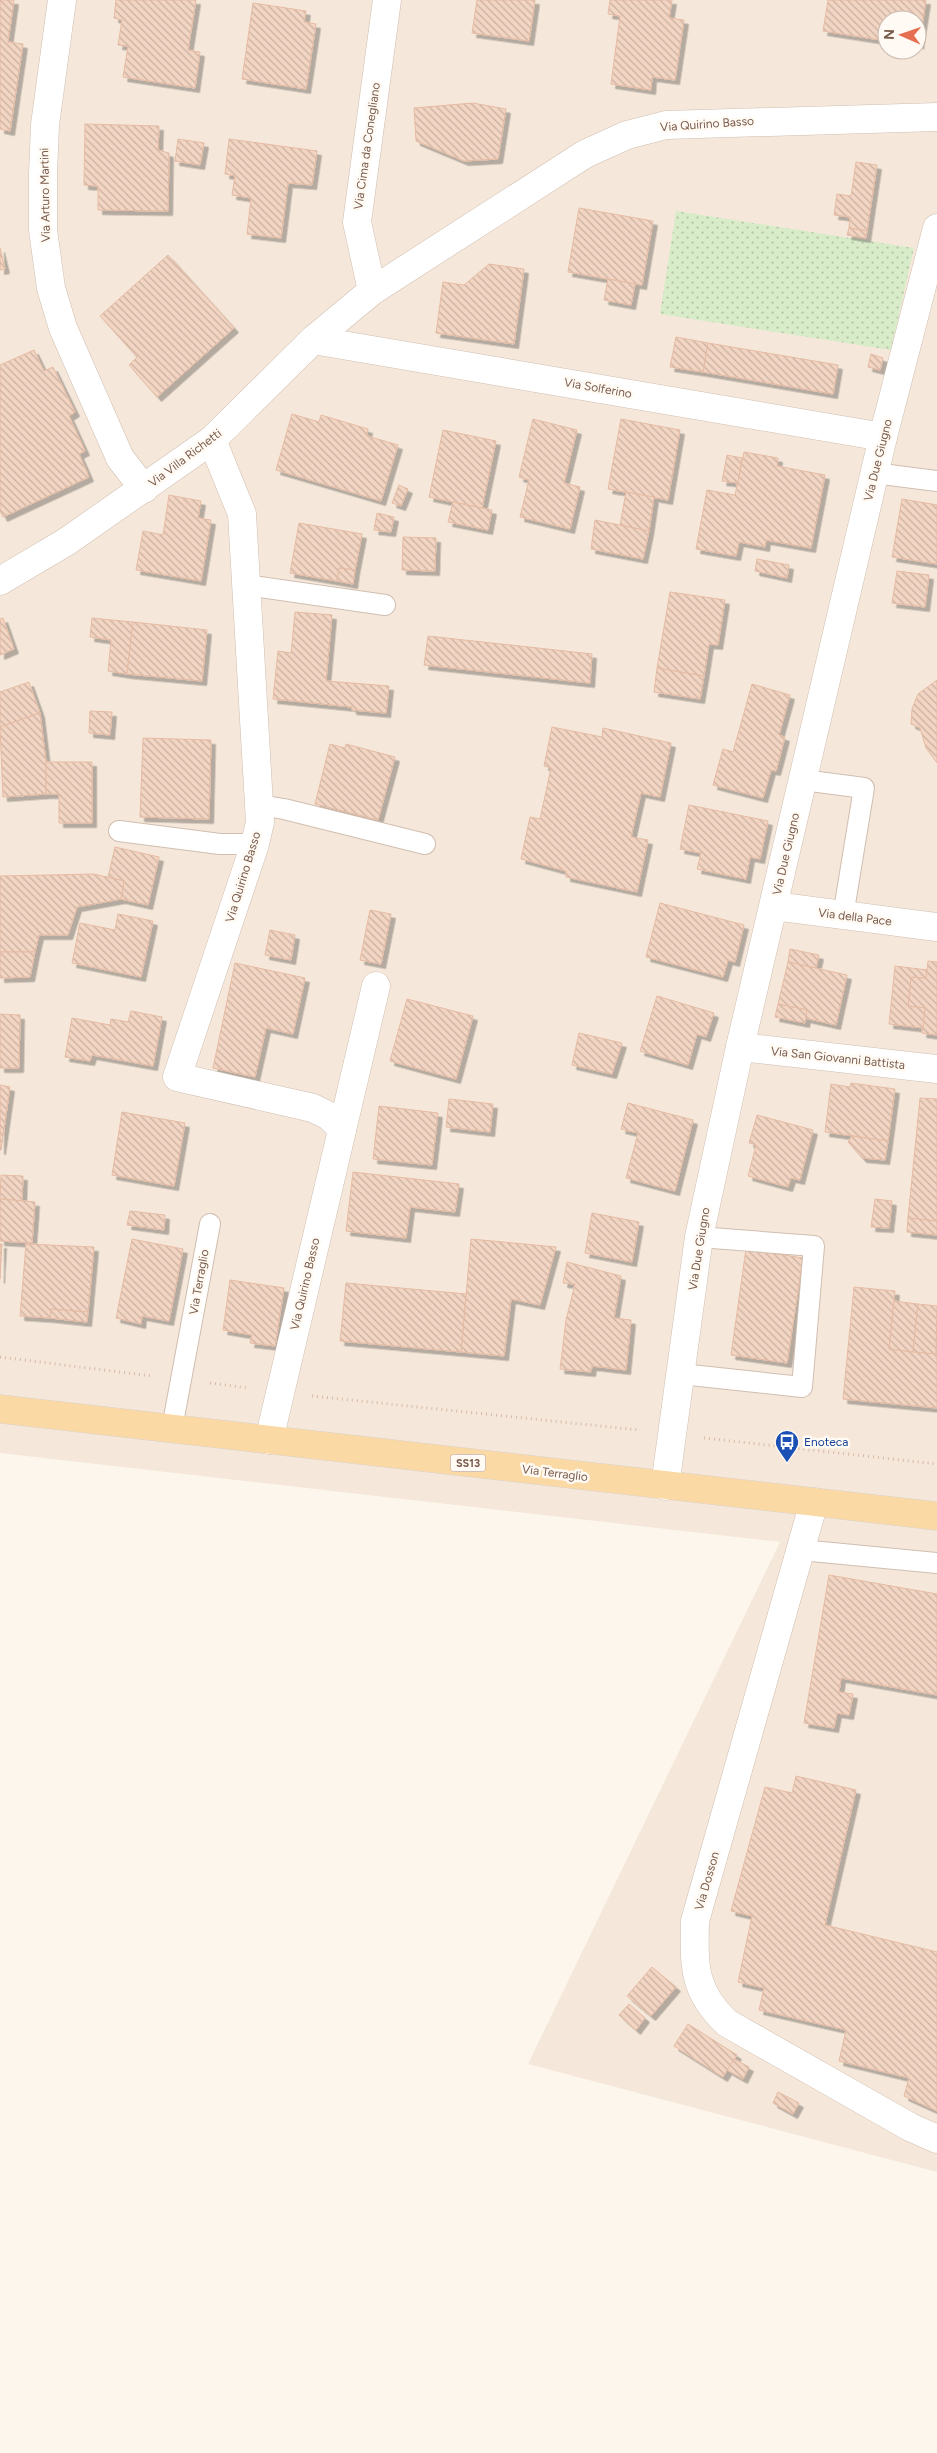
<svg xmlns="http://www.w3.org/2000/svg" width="937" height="2453" font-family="Figtree,sans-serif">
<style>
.residential{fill:#f5e8da;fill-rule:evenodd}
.grass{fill:url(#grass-dots)}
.building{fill:url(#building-back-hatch);stroke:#e6bba3;filter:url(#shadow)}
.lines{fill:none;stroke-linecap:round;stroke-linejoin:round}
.service-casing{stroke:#d1beb0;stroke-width:22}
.minor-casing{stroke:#d1beb0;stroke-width:29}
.primary-casing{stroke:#dad1cd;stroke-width:29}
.path{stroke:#d9b8a5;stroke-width:3;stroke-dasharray:1 4;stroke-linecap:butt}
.service{stroke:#fff;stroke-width:20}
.minor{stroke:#fff;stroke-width:28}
.primary{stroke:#fbd9a5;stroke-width:28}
.labels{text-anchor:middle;stroke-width:5;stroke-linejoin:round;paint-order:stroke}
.shield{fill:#fffaf3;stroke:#a28b7f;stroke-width:1}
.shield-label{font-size:11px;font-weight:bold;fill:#7a5c4d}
.street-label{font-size:12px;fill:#7a5c4d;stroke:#fffaf3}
.transit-label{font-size:12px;fill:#164399;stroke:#fffaf3;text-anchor:start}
</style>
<defs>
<pattern id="grass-dots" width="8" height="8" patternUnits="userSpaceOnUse" patternTransform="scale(1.25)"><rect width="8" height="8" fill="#d8ecc9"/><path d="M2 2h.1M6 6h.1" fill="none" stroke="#b4c2a5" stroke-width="1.8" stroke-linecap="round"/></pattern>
<pattern id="building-back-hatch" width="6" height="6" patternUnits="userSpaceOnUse" patternTransform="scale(1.25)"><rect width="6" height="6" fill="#f3d5c3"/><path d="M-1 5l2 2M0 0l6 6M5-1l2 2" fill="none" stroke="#cab0a1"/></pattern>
<filter id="shadow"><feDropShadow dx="4.5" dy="4.5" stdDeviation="0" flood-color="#0004"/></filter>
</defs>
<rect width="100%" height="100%" fill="#fdf6ec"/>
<path class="residential" d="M0,0H937V2172L528,2064L780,1542L0,1453ZM887,20H917V50H887Z"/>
<path class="grass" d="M676,211L914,248L891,350L660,314Z"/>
<g class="building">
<path d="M0,0H14L8,42L23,44L10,131L0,129Z"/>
<path d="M116,0H196L188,50L200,52L195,88L123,77L128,46L118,45L122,20L114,18Z"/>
<path d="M477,0H535L529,41L472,33Z"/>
<path d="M610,0H672L669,18L684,20L675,80L652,77L651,90L611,84L620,16L608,14Z"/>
<path d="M828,0H926L919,45L917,20H887V41L823,31Z"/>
<path d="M253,3L306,11L304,22L316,24L306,89L242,79Z"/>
<path d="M473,103L506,109L498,159L464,161L416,141L414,108Z"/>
<path d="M85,124L159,126L158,150L169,153L168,211L98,210V186L84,185Z"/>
<path d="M178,139L204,143L200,165L175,161Z"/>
<path d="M229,139L317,151L312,185L288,183L281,238L247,234L251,198L232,195L235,176L225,174Z"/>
<path d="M856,162L877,165L867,231L849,228L850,217L834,215L837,194L851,196Z"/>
<path d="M579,208L653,221L642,285L568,272Z"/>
<path d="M849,228L867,231L866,238L847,235Z"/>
<path d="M0,248L5,269L0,270Z"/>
<path d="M168,255L234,328L157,397L129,365L137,357L100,316Z"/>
<path d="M489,264L524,269L514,344L436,333L443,282L464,285Z"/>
<path d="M608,279L635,284L631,305L604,300Z"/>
<path d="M676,337L708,343L703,372L670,367Z"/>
<path d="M708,343L838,365L833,394L703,372Z"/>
<path d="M34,350L44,371L53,367L75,412L69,416L85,451L79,454L89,477L3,517L0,511V365Z"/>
<path d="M871,354L883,358L880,370L868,367Z"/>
<path d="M292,414L319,422L321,415L368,429L367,436L398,445L381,501L276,470Z"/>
<path d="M533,419L577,430L564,483L580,487L570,529L520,517L529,480L519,477Z"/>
<path d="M621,419L680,430L668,500L608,489Z"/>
<path d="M443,430L496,441L482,508L429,497Z"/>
<path d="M744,452L778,458L777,466L825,475L811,548L766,540L765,547L739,542L736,556L696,549L707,490L735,495Z"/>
<path d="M727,455L742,458L738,483L722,481Z"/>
<path d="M399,485L408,489L401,506L392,503Z"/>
<path d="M626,492L654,497L649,531L620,525Z"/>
<path d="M169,495L201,501L198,518L211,520L201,581L136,570L143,531L163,535Z"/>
<path d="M902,499L937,505V564L892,557Z"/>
<path d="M453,502L492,510L488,530L448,522Z"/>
<path d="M377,513L394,517L391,532L374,530Z"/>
<path d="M595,520L649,531L643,559L591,549Z"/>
<path d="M299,523L362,534L355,570L339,568L337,581L290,573Z"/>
<path d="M403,537L436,538L435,571L402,570Z"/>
<path d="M757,559L789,565L787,578L755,571Z"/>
<path d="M339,568L355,570L353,584L337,581Z"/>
<path d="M897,571L929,575L925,607L892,603Z"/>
<path d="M670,592L725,600L718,645L709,644L704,676L657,668Z"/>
<path d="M295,612L332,615L326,681L389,686L386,713L352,710V707L273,699L278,651L291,653Z"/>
<path d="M3,618L14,649L0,655V619Z"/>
<path d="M92,618L133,622L127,674L108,671L111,640L90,637Z"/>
<path d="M133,622L207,630L202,681L127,674Z"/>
<path d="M428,636L592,654L590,683L424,665Z"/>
<path d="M657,668L704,676L700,699L654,692Z"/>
<path d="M937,680V763L926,748L920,728L911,724L912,709L918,694Z"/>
<path d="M29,682L40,713L0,727V692Z"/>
<path d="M752,684L790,695L779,735L785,737L776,771L771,770L763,798L713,785L723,749L733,752Z"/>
<path d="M90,711L112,712L110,735L89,733Z"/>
<path d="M40,713L46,762V794L3,797L0,727Z"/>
<path d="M552,727L602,737L603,728L671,743L660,797L641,793L631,837L648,840L637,892L566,877V871L521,859L530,817L540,819L551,768L544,766Z"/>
<path d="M143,738L211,740L209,819L140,817Z"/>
<path d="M330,744L345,748L346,744L395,757L378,820L315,804Z"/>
<path d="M46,762H92V823H59V794H46Z"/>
<path d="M689,805L768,821L760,859L750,857L746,879L697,869L701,853L680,849Z"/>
<path d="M115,847L159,857L148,905L121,899L124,881L108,877Z"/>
<path d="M94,874L124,881L121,899L77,907L68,935H39L35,952H0V876Z"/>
<path d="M660,903L744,925L735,962L728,960L723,977L646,957Z"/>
<path d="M370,910L391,914L381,964L360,960Z"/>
<path d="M118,914L153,921L141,977L72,963L80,923L115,930Z"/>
<path d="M270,930L295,935L291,960L265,955Z"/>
<path d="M790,949L819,955L816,968L788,962Z"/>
<path d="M0,952H35L30,977L0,978Z"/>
<path d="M928,961L937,962V1035L922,1033L925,1008L908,1006L911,977L926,978Z"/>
<path d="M788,962L847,975L836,1025L805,1018L807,1010L778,1004Z"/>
<path d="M235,963L305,978L293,1034L266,1028L255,1077L213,1068Z"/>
<path d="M895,966L927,970L926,978L911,977L908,1006L925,1008L923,1028L889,1024Z"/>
<path d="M657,996L714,1013L706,1037L697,1034L688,1065L640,1051Z"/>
<path d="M407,999L473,1016L456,1079L390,1061Z"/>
<path d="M778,1004L807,1010L805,1023L775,1017Z"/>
<path d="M131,1011L162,1017L153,1066L92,1055L90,1061L65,1057L72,1018L110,1025L111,1019L128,1022Z"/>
<path d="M0,1014L20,1015L19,1068H0Z"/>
<path d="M579,1033L622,1043L612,1074L572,1065Z"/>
<path d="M851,1083L895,1089L888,1141L825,1132L831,1084L850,1087Z"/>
<path d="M0,1085L10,1087L1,1150H0Z"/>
<path d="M920,1098L937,1099V1221L908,1218Z"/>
<path d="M449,1099L493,1104L490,1132L446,1127Z"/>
<path d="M628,1103L693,1120L675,1191L626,1178L638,1133L621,1129Z"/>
<path d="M379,1106L438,1113L432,1165L373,1159Z"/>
<path d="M122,1112L185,1123L174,1186L112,1175Z"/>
<path d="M757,1115L813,1130L800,1180L791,1178L788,1187L748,1176L756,1145L749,1143Z"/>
<path d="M852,1136L888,1141L885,1160L862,1158L848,1142Z"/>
<path d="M353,1172L459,1184L455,1212L410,1207L406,1238L346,1231Z"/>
<path d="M1,1175L23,1176L22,1201L0,1199Z"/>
<path d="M0,1199L35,1202L32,1243L0,1241Z"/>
<path d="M875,1199L892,1201L889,1228L871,1227Z"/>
<path d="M130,1211L165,1215L164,1230L127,1225Z"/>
<path d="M592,1213L639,1222L632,1262L585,1253Z"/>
<path d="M908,1218L937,1221V1235L907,1232Z"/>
<path d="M132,1239L183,1249L169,1321L142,1316L141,1324L116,1318Z"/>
<path d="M471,1239L556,1247L540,1305L511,1299L504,1356L461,1352Z"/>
<path d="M0,1244H2L0,1279Z"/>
<path d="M26,1244L94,1247L88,1312L51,1309L50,1318L20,1316Z"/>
<path d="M746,1249L803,1258L787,1363L731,1355Z"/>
<path d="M567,1262L621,1276L614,1318L631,1320L626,1370L592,1366L591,1372L560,1369L566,1320L575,1284L563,1283Z"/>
<path d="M230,1280L284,1288L275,1346L250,1343L252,1335L223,1330Z"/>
<path d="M346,1283L466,1294L461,1352L340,1341Z"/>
<path d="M854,1287L895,1291L889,1349L937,1354V1408L843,1399Z"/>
<path d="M894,1301L918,1304L913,1352L889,1349Z"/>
<path d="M918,1304L937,1306L936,1354L913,1352Z"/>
<path d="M51,1309L88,1312L87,1322L50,1318Z"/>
<path d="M829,1575L937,1594V1695L841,1678L839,1692L853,1694L849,1715L837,1713L834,1728L804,1723Z"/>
<path d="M796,1776L856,1790L825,1925L937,1952V2111L904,2096L909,2078L839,2061L846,2030L759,2010L764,1988L738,1982L752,1916L731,1911L765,1787L792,1793Z"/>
<path d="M652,1967L676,1987L651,2016L627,1996Z"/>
<path d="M629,2004L645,2018L636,2030L619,2015Z"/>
<path d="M688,2024L737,2055L723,2077L674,2046Z"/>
<path d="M734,2059L749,2067L743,2079L727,2070Z"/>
<path d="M778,2092L799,2103L793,2114L773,2103Z"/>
</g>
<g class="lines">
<g class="service-casing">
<g id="service">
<path d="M874,473L937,481"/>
<path d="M246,585L385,605"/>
<path d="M803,780L864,788L843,916"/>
<path d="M259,805L284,809L425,844"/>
<path d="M119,831L220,844H255"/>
<path d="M681,1374L802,1387L814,1246L699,1237"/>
<path d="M172,1428L210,1224"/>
<path d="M801,1550L937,1563"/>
</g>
</g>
<g class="minor-casing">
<g id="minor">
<path d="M62,0L45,125L43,174V230L51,288L63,328L120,458L144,489"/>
<path d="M372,291L357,222L387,0"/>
<path d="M313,340L883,437"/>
<path d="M212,440L242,514L260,822L255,844L177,1077L313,1108L329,1116L342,1129"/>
<path d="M0,581L66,542L212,440L313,340L372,291L585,154L627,135L666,125L937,117"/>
<path d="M774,906L937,927"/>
<path d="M740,1047L937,1069"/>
<path d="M269,1440L376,986"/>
<path d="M665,1486L699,1237L740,1047L883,437L937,228"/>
<path d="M814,1502L695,1921C694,1966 693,1991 727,2023L910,2127L937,2139"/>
</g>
</g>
<g class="primary-casing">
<path id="primary" d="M0,1409L937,1516"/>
</g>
<g class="path">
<path d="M0,1357L152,1376"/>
<path d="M210,1383L248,1388"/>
<path d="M312,1396L639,1430"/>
<path d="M704,1438L937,1464"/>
</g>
<use href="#service" class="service"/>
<use href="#minor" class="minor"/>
<use href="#primary" class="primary"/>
</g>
<defs>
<g id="bus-pin" transform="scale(1.25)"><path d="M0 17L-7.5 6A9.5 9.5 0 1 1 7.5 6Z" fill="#1a4fb4" stroke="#fffaf3"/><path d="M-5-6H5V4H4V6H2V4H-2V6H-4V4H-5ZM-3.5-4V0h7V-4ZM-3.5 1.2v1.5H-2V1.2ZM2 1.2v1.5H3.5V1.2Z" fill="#fff"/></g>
</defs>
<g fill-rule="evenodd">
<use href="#bus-pin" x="787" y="1442"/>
</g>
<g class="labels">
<rect class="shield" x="450.5" y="1454.5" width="35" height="17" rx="4"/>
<g class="shield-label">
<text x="468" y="1467">SS13</text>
</g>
<g class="street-label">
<text transform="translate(707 124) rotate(-4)" y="4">Via Quirino Basso</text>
<text transform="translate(367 146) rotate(-82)" y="4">Via Cima da Conegliano</text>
<text transform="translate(45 195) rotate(-91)" y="4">Via Arturo Martini</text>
<text transform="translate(598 388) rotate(10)" y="4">Via Solferino</text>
<text transform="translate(185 458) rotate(-37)" y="4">Via Villa Richetti</text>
<text transform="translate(878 460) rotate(-76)" y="4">Via Due Giugno</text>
<text transform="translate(786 854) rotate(-77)" y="4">Via Due Giugno</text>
<text transform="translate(243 877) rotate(-73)" y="4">Via Quirino Basso</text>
<text transform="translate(855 917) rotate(7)" y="4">Via della Pace</text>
<text transform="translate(838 1058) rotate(6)" y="4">Via San Giovanni Battista</text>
<text transform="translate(699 1249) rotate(-81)" y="4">Via Due Giugno</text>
<text transform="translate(199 1282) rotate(-80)" y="4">Via Terraglio</text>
<text transform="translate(305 1284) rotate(-77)" y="4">Via Quirino Basso</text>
<text transform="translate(555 1473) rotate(7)" y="4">Via Terraglio</text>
<text transform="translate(707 1881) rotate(-74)" y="4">Via Dosson</text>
</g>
<g class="transit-label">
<text x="804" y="1446">Enoteca</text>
</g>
</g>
<g transform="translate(902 35) rotate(272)"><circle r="24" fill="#fffaf3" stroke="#cabbb1"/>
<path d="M0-4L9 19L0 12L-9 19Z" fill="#e76f51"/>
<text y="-8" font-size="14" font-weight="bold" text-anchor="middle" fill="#7a5c4d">N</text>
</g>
</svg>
